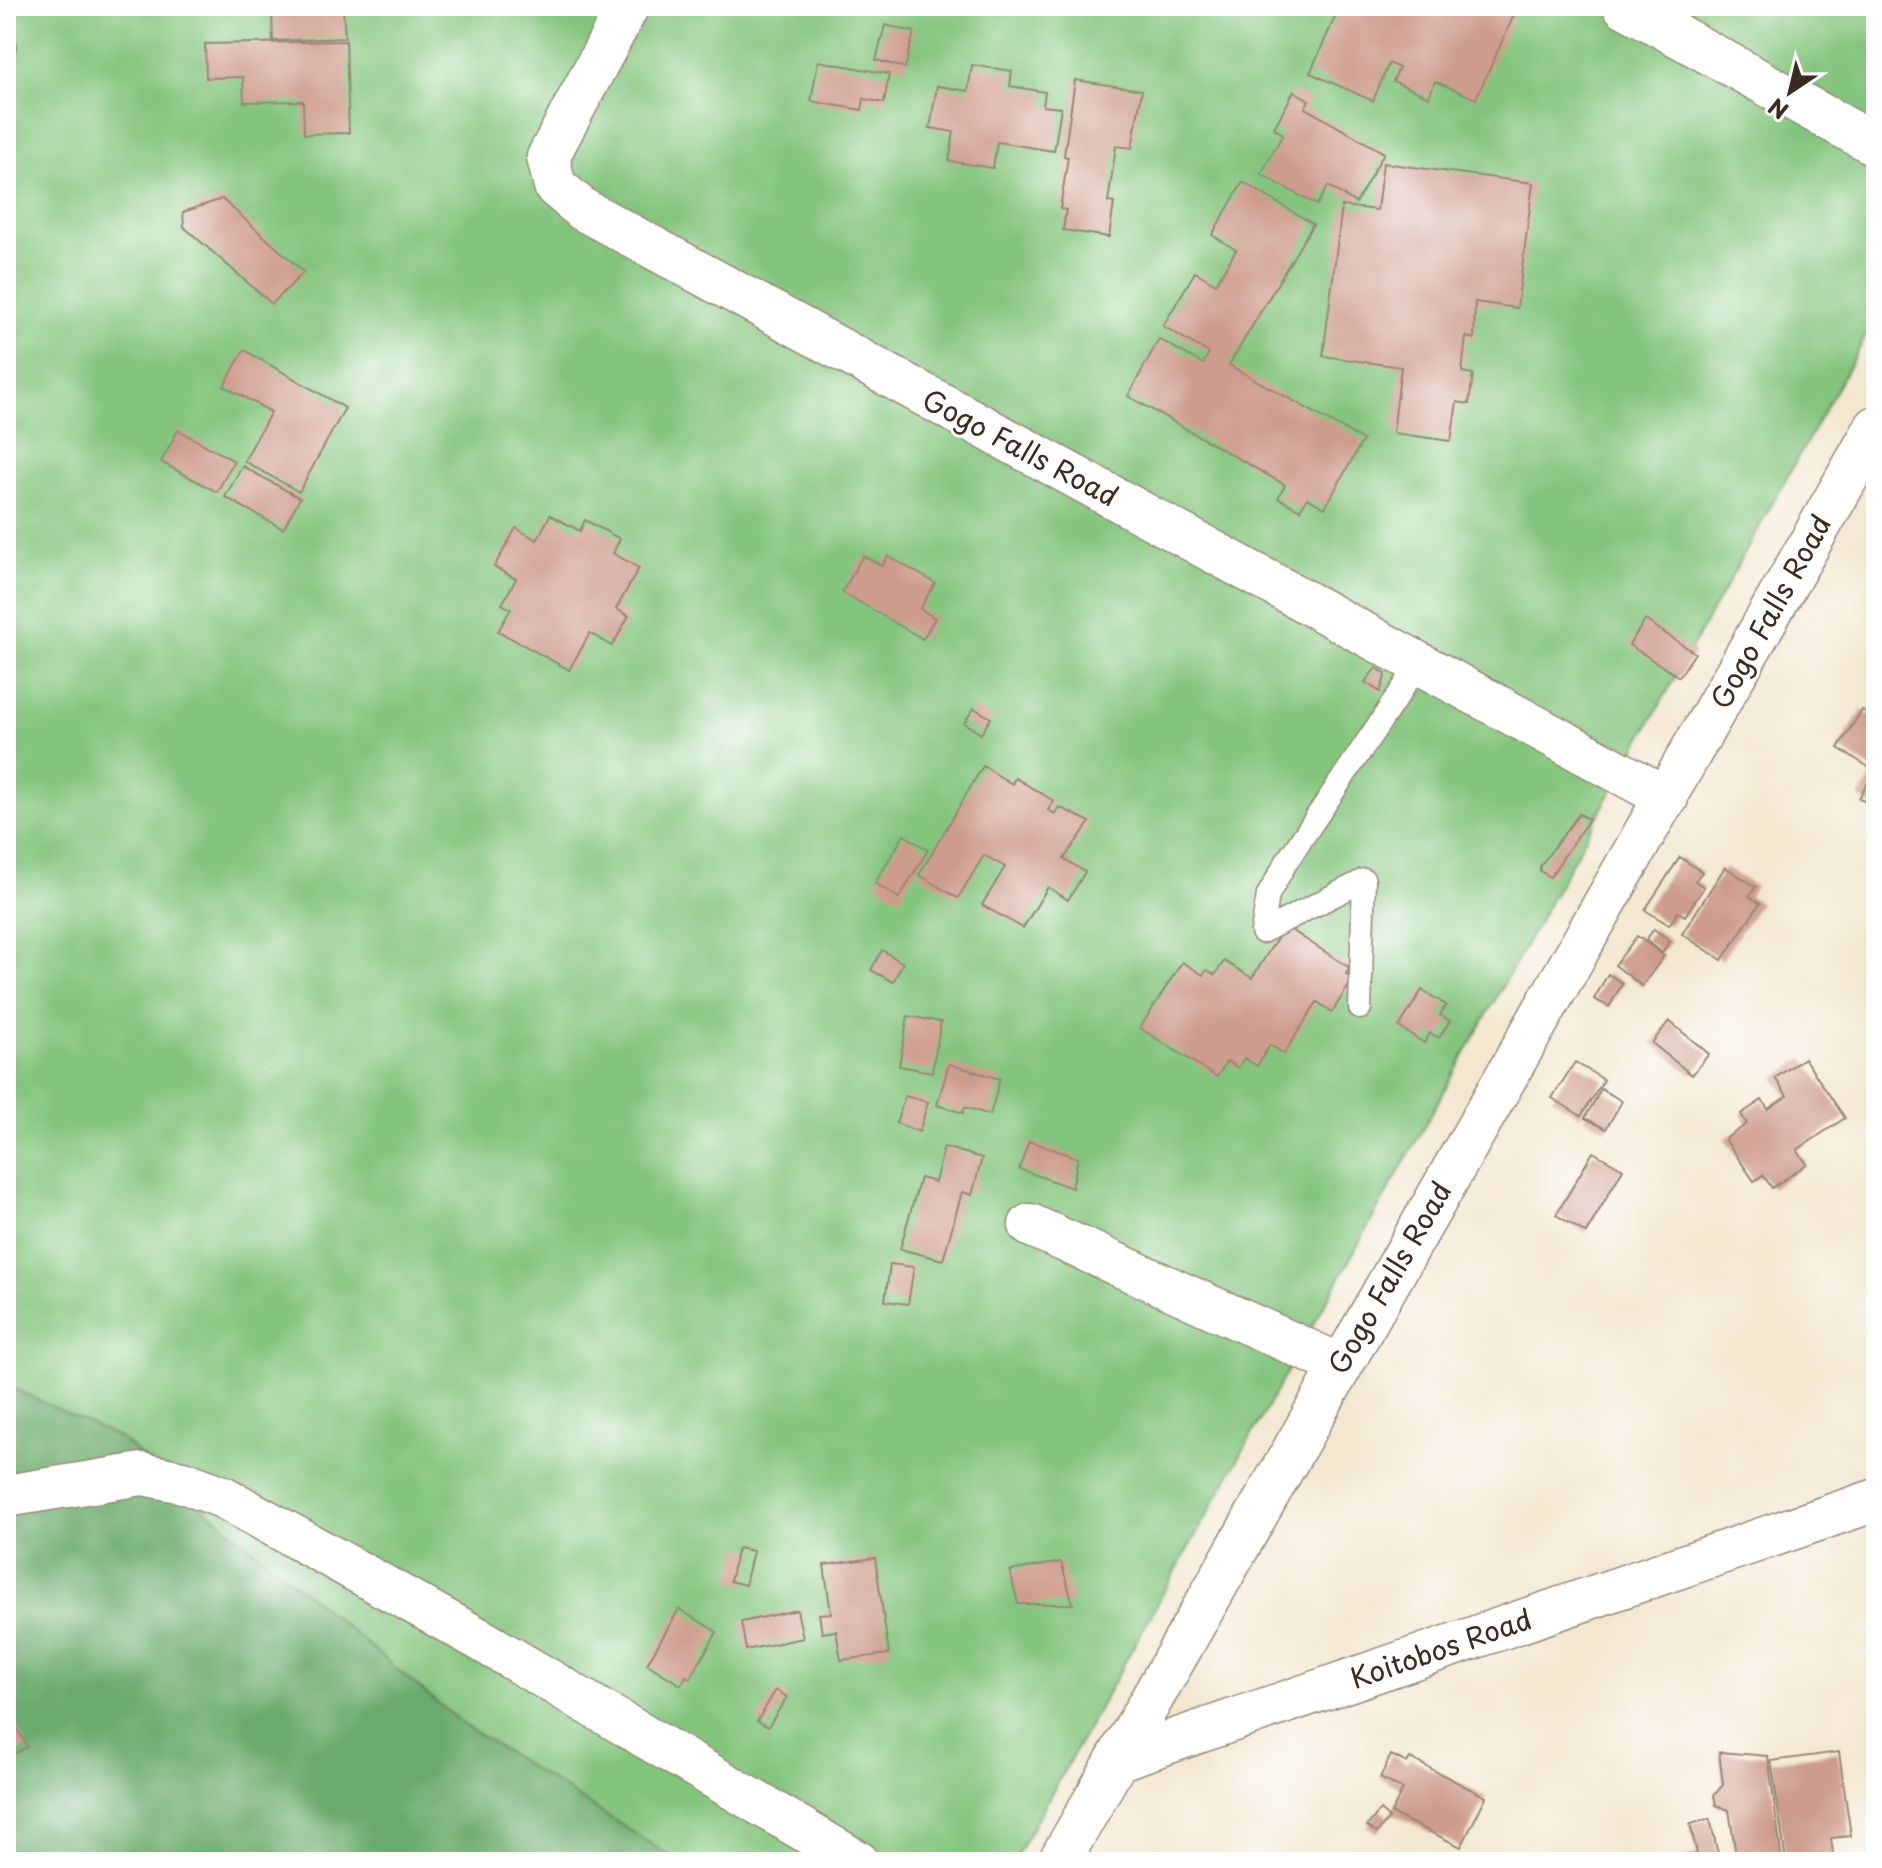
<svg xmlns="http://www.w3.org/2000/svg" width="1882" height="1868" font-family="'Playpen Sans',sans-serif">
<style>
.green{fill:#84c57d;stroke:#60784e;stroke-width:2}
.forest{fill:#6baa6c;stroke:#536a45;stroke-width:2}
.building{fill:#ce9c8d}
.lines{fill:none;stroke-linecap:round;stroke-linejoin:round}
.lane-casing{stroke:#978877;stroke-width:25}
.street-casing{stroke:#978877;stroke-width:45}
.lane{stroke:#fff;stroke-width:22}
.street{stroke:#fff;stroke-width:42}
.labels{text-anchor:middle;stroke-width:6;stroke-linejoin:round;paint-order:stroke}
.street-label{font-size:28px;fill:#3b2a1e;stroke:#fff}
</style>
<rect width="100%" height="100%" fill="#fff"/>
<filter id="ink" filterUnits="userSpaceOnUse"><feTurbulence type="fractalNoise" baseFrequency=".0125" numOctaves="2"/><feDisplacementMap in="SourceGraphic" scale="16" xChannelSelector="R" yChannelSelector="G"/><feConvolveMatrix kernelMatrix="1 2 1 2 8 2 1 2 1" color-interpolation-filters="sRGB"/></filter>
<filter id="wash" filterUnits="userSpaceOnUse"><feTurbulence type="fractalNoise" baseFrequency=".006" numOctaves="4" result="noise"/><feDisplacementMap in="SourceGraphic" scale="32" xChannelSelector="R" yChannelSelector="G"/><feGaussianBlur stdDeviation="1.8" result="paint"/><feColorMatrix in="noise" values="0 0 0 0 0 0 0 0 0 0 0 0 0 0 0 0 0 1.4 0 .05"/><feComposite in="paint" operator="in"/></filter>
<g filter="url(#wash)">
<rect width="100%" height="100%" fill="#f3e7d0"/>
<path class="green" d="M6,6H1876V318L1013,1862H6Z"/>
<path class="forest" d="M6,1385L120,1438L464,1725L675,1859L671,1862H6Z"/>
<g id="blocks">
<g class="building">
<path d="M1340,6H1494L1514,15L1476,99L1435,81L1429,97L1393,81L1399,68L1389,63L1373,101L1310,73Z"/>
<path d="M343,10L345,38L273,41L272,13Z"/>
<path d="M885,25L914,32L905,68L876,60Z"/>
<path d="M6,39L17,43L7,82H6Z"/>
<path d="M346,41L349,133L304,134L303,101L244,102L243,77L206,78L205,44Z"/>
<path d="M818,61L889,74L884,103L864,99L862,110L811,101Z"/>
<path d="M972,65L1012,71L1010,86L1045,92L1043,106L1061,108L1054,151L997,142L993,168L949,161L954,132L930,128L937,86L968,91Z"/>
<path d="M1075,80L1142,90L1132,148L1116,146L1108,202L1114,203L1109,237L1063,230L1066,210L1060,209L1068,157L1064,156Z"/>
<path d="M1294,91L1309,100L1305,108L1384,153L1356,203L1328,186L1317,205L1261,174L1283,134L1274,128Z"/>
<path d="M1383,163L1533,183L1517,308L1475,302L1474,339L1466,337L1462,372L1473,374L1469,404L1457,402L1451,441L1393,433L1401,367L1323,356L1342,206L1377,210Z"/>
<path d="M1243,182L1313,224L1229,365L1363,440L1325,508L1307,498L1300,510L1278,498L1285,485L1128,396L1159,339L1203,364L1209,353L1163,326L1195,272L1216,284L1236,250L1212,235Z"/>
<path d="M222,199L304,272L272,304L184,227L183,212Z"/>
<path d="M244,350L345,408L299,492L244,461L271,412L224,386Z"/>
<path d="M178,430L234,461L217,492L161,462Z"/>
<path d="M242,466L300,498L283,529L225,497Z"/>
<path d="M550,515L580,531L585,520L620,539L613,553L639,568L616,609L629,616L612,646L590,633L569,670L498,631L511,609L502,604L516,579L494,567L516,528L537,540Z"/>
<path d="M863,556L882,566L888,556L935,583L920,609L935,618L923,639L842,592Z"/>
<path d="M1645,620L1695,653L1679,677L1629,645Z"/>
<path d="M1376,668L1386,674L1380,692L1365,682Z"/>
<path d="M974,708L991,718L981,734L964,723Z"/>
<path d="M1862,710L1876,719V809L1859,798L1875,771L1838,748Z"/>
<path d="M983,766L1012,784L1015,778L1054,801L1048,810L1055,814L1059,807L1090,822L1064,859L1085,872L1068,900L1048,887L1023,928L982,905L1005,867L984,855L958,898L919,875Z"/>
<path d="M1579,814L1589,819L1550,877L1540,871V866Z"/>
<path d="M904,835L928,850L899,898L875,883Z"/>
<path d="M1680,857L1702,872L1695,881L1704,887L1685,916L1678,912L1669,925L1645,910Z"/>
<path d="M1725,867L1756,887L1749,896L1760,903L1722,960L1682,934Z"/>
<path d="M1285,926L1350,968L1346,974L1353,979L1332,1012L1317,1002L1284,1054L1270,1045L1257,1066L1244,1058L1238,1068L1227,1061L1217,1077L1140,1028L1182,962L1203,975L1207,970L1215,975L1224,961L1252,978Z"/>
<path d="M1654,929L1670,941L1662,953L1646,940Z"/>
<path d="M1637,936L1664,956L1642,986L1615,965Z"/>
<path d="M882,950L903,963L893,982L871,970Z"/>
<path d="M1608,974L1623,983L1609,1007L1594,999Z"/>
<path d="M1422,990L1446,1005L1440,1015L1450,1021L1439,1038L1430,1033L1424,1043L1399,1027Z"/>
<path d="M908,1016L941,1022L932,1072L899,1066Z"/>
<path d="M1669,1021L1709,1054L1692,1075L1652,1043Z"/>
<path d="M1804,1058L1845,1118L1797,1150L1807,1164L1772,1188L1763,1175L1754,1181L1725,1139L1747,1124L1741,1114L1762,1100L1768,1109L1787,1096L1775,1078Z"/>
<path d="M1575,1062L1604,1080L1581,1116L1552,1098Z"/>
<path d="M949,1064L1000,1079L990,1115L965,1107L963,1113L937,1105Z"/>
<path d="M1601,1089L1622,1101L1606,1129L1585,1118Z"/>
<path d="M905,1096L928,1102L919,1132L896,1123Z"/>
<path d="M1029,1141L1078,1158L1072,1188L1019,1169Z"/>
<path d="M944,1147L982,1158L972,1195L962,1192L943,1260L900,1249L920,1178L935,1182Z"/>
<path d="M1593,1152L1623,1169L1586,1233L1556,1215Z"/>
<path d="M890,1264L914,1267L908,1304L885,1301Z"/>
<path d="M738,1548L753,1551L745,1585L730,1581Z"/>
<path d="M875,1558L889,1654L841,1660L836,1631L822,1633L819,1614L831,1613L824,1565Z"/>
<path d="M1061,1562L1073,1604H1018L1010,1571Z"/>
<path d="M679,1609L717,1632L690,1679L686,1676L681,1685L647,1664Z"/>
<path d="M797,1610L803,1638L746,1650L741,1622Z"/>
<path d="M776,1690L787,1697L768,1727L757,1721Z"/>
<path d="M6,1707L27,1747L6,1758Z"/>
<path d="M1719,1752L1768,1756L1782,1862H1737L1729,1810L1716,1805L1714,1795L1723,1785Z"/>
<path d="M1839,1752L1851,1836L1831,1838L1834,1862H1786L1771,1761Z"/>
<path d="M1391,1755L1407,1763L1410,1758L1486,1797L1461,1847L1391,1813L1403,1789L1380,1778Z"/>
<path d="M1380,1810L1389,1818L1377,1833L1367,1826Z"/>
<path d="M1710,1819L1720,1862H1688L1686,1857L1697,1854L1690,1824Z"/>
</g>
</g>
</g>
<g filter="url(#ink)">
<use href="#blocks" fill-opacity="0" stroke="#978877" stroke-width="2"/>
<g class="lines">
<g class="lane-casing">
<path id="lane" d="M1360,1008L1364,880L1262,932L1268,895L1287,861L1419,664"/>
</g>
<g class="street-casing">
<g id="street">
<path d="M628,6L548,157L555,186L582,209L1667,798"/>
<path d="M1624,6L1876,145"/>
<path d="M1030,1225L1340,1365"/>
<path d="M6,1496L142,1474L183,1482L223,1497L479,1639L858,1862"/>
<path d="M1117,1760L1876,427"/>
<path d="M1059,1862L1117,1760L1876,1500"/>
</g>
</g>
<use href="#lane" class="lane"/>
<use href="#street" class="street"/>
</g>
</g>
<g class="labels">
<g class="street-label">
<text transform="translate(1020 448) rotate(28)" y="10">Gogo Falls Road</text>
<text transform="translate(1771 612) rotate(-61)" y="10">Gogo Falls Road</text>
<text transform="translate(1390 1278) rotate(-60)" y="10">Gogo Falls Road</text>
<text transform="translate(1441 1649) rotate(-19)" y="10">Koitobos Road</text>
</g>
</g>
<rect width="1882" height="1868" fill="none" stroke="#fff" stroke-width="32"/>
<g transform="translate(1790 92) rotate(215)" stroke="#ffffff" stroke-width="6" paint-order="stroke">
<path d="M0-6L14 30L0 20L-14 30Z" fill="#3b2a1e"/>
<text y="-12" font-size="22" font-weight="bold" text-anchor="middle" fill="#3b2a1e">N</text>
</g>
</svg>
